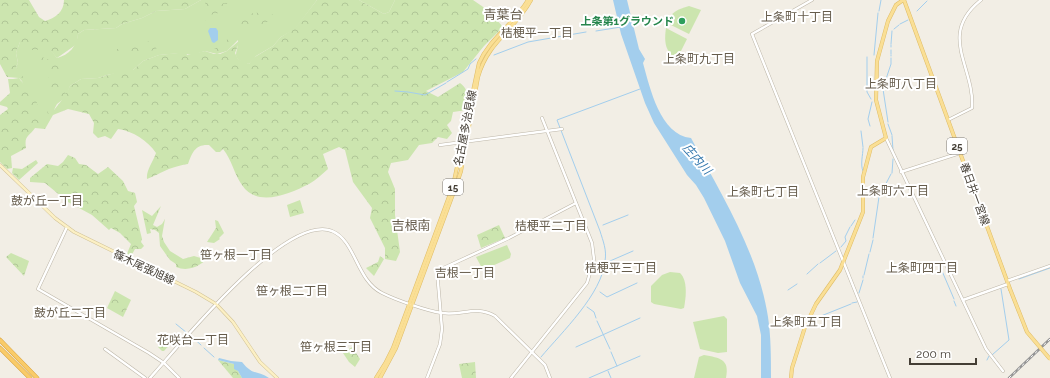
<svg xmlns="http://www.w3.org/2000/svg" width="1050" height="378" font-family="Raleway,'Noto Sans JP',sans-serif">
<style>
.green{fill:#cce5af}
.forest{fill:url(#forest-crowns)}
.water{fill:#a3ceed}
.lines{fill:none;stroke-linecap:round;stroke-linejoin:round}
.stream{stroke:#a3ceed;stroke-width:1}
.tertiary-casing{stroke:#bdb6a8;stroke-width:3.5}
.secondary-casing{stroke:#d1c296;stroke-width:3.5}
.primary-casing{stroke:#dfbc66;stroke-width:4}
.motorway-casing{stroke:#d7a039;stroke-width:4.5}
.tertiary{stroke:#fff;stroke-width:2.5}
.secondary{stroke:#fcf0c4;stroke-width:2.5}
.primary{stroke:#fadf95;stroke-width:3}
.motorway{stroke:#f9cb69;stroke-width:3.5}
.rail-casing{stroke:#949494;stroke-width:2.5}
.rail{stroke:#fff;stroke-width:1;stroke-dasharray:3;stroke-linecap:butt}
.primary-bridge-casing{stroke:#dfbc66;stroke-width:4;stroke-linecap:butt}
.primary-bridge{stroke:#fadf95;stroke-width:3}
.leisure-dot{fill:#2e9e5b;stroke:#fff;stroke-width:1.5}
.labels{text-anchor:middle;stroke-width:4;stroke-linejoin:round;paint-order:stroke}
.shield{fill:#fff;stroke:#7c7872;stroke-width:1}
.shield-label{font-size:10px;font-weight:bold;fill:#443e35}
.leisure-label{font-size:11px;font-weight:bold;fill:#27864d;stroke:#fff;text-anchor:end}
.street-label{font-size:11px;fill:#443e35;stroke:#fff}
.neighbourhood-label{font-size:12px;fill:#665c4c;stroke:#fff}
.water-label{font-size:12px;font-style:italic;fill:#3276ac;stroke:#fff}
.quarter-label{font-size:13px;fill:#665c4c;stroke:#fff}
</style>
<defs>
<pattern id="forest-crowns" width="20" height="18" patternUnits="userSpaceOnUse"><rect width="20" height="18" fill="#cce5af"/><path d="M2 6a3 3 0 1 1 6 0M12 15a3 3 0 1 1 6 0" fill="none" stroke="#b0c697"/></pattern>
</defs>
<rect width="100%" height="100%" fill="#f2eee5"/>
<g class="green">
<path d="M201,0H317L295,29L281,37L273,46L256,56L249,64C228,58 239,53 238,40L227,51L217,54L205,51L192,55L181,53L159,55L143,61L133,70L107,75L98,78L81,79L70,86L65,98L57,104L51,115L42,121C33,109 30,93 20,80L13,79L19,78L23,83L16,67L18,63L16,53L20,42H32L36,49L49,48L57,58C69,55 77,46 78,34L84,30L116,28L122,24L142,18L156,11L185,9Z"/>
<path d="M359,0H395L389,12L384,14Z"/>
<path d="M689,6L701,10L689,34L667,23C671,12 678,9 689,6Z"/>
<path d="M666,28L687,39L677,59C665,52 664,42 666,28Z"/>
<path d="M507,245L511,254L510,258L483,270L476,257Z"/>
<path d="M670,272L680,273C688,281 686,297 684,308L681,309L654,304L651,302V286L662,275Z"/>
<path d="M724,316L727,319V352L718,353L700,349L693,322Z"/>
<path d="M704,355C720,358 730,359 726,378H694L699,357Z"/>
</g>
<g class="forest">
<path d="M0,0H29L39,17L45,21C55,18 64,12 64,0H201L185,9L156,11L142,18L122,24L116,28L84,30L78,34L77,44L57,58L49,49L32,50V42H20L16,53L18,63L16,67L23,77L24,83L19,78L7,77L0,64Z"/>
<path d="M206,0H213L215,5L230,2L226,4L223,12L210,15L206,21L203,13Z"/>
<path d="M317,0H359L384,14L389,12L395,0H473L489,11L503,27L484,46L463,72L426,91L438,97L460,83C470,90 467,99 467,110L453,112L451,121L447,125L452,133L447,139L438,137L432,143L419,145L408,160L391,163L388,172L395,189V215L400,252L396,261L385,259V248L370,218L372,208L353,182L345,150L339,147L323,154L328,169C322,174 316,180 309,184C289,194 257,208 242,185C234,174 232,160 223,149L220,152H216L209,145C195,144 192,153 188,164C169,167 164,172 147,179C146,170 153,162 156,153C148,141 133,131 118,129L111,139L105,136L98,138L93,133L94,123L89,114L68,109L53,115L45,129L35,128C29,137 24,135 26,148L11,156L12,168L7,169L0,162V115L8,109L7,107L0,105V102L10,93L8,79H19L27,88L26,85C37,92 36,106 42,117L48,114L44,103L49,107L55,106L54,110L62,100L55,98L47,91L50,67L40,60L42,57L62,65L63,67L61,70L56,72L57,77L66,94L63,99L70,86L81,79L98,78L124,70H133L143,61L159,55L178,53L186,50L187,55L205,51L214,54H220L227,51L240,40L235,53L238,59L249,64L253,58L273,46L281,37L295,28Z"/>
<path d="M264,12L265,18H270L271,15L274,14L272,21L266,22L264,25H255L246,32L240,29C240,14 252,13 264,12Z"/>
<path d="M166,31L168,34L166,37L162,38L157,48L146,54L138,55C145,44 152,34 166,31Z"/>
<path d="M229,38L237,39L227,50L215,53L214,49L218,47Z"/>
<path d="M137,41L142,43L143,46L137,54L113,56V52L116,49H121Z"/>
<path d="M68,155L75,158L79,164L86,165L98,174L108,167L123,181L128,191L135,193L137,202L134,206L142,239L141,242L144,246L141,249H135L130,258L126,256L131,244L120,233L111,228L109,230L92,215L68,202L45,183L30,182V178L47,164L58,166L63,162Z"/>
<path d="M36,160L38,163L19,180L12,173L13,168L22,169Z"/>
<path d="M300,200L304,213L290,217L287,205Z"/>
<path d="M161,206L153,225L157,227L162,224L165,219L162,236L164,242L170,251L183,259L194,256L204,259L206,249L212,252C205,264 190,273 176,267V264L170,260L160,246L159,233L155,230L150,229L151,233L147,234L142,210L152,216Z"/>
<path d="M215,220L218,221L224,233L219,238L220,239L214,243L207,242L216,228Z"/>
<path d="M499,225L505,238L481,248L477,235Z"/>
<path d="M11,253L29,261L24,276L6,257Z"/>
<path d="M380,256L384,259L374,276L366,268L378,262Z"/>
<path d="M115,291L131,300L123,317L107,308Z"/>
<path d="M168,335L173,341L164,351H162L158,347Z"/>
<path d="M352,347L360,359L355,367L349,362L343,353Z"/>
<path d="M218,360L234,364L242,378H233Z"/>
<path d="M475,362L476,378H462L459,364Z"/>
</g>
<g class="water">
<path d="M613,0H627L639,49L645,59L643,63C650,88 660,135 691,138C721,194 758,252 768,317C771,337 771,358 771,378H761V335L757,316L740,283L725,241L704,198L696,185L687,175L654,123L645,103L621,34Z"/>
<path d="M210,28H216L218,31V40L214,43L212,42L208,31Z"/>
<path d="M219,358L231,361L242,362C253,376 257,370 269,378H242L238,371L234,369V364L218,360Z"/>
</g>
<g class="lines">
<g class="stream">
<path d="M879,11L881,0"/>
<path d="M917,11L927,1"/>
<path d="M900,24L908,20"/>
<path d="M894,29L899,25"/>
<path d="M596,31L621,27"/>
<path d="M891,44L892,31"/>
<path d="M891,47V45"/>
<path d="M891,54V50"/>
<path d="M494,55L528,42L586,32"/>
<path d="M874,55L878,13"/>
<path d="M891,56V55"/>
<path d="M867,57V92L871,99"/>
<path d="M447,82L468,69L470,64L476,59"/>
<path d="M883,88L891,64V58"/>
<path d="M883,89L888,122"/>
<path d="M395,91L408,92L425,95L446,83"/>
<path d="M888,124L892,135"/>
<path d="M870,126L868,119L872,102"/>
<path d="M861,131L863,147"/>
<path d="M892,136L893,150"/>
<path d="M863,171C860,165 863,155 863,148"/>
<path d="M892,173L893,159"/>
<path d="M603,225L628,215"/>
<path d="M851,226L855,220"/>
<path d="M873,238L879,197L891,174"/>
<path d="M841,247L846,241L845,237L850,227"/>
<path d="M870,252L873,240"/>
<path d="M610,261L633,251"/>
<path d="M820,263L836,251"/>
<path d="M942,271L954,299"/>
<path d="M807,274L818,264"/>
<path d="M864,275L869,254"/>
<path d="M863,278V276"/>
<path d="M1019,279L1050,268"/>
<path d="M788,290L797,284"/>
<path d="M600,292L607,297L637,283"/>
<path d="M859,293L863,280"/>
<path d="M954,301L956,306"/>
<path d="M852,303L857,302"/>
<path d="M587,307L594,312L596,318"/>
<path d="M811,320L851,304"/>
<path d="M597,321L610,349"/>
<path d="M176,324L187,333"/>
<path d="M191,336L201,345"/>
<path d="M576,347L640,318"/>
<path d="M204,348L214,357"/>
<path d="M611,352L617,366"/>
<path d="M992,355L1009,340L1001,289"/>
<path d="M541,357C562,332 602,294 605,261C607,250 603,241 600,231L557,120L640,89"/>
<path d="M987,360L989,356"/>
<path d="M608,371L611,378"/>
<path d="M589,378L640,356"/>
</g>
<g class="tertiary-casing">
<g id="tertiary">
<path d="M812,0L752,34L890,378"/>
<path d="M948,120L972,108C975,67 937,35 981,0"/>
<path d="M886,138L986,349L1003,371"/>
<path d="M440,145L562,129"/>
<path d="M901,172L960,153"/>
<path d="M67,227L38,289L149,353L164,363L179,378"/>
<path d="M1007,281L1050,266"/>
<path d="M963,300L1008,284"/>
<path d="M105,349L145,378"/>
<path d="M150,378C180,345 285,213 332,231C356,241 356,280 382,293C396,300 427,311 442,313C462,316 475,305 495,316L545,365L550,378"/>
<path d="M427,378L440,344L442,329L437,271L509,238L576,203"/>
<path d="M511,378L587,283L594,259L592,243L542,118"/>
</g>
</g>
<g class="secondary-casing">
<path id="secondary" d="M0,165L55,218L74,232L196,292L216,304L233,322L260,362L277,378"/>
</g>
<g class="primary-casing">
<g id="primary">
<path d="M904,0L1010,289"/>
<path d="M376,378L386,362L393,348L453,186L479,63C490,38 514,24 528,0"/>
<path d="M380,378L396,348L456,186L461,171L478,77C488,41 515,30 531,0"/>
<path d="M791,378L792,368L805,327L816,304L840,270L863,212V177L871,147L886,138L876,100L877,61L888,21L896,5L903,0"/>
</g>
</g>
<g class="motorway-casing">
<g id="motorway">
<path d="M0,340L37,378"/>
<path d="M0,348L30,378"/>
</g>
</g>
<use href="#tertiary" class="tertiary"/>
<use href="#secondary" class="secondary"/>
<use href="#primary" class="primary"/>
<use href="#motorway" class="motorway"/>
<g class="rail-casing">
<path id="rail" d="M1009,378L1050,339"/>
</g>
<use href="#rail" class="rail"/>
<g class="primary-bridge-casing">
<path id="primary-bridge" d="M1010,289L1027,332L1050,359"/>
</g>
<use href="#primary-bridge" class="primary-bridge"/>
</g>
<circle class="leisure-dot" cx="682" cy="21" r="4"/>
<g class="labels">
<g class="shield">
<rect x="947" y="138" width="20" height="16" rx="3"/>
<rect x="443" y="179" width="20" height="16" rx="3"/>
</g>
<g class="shield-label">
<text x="957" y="150">25</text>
<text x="453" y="191">15</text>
</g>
<g class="leisure-label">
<text x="674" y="25">上条第1グラウンド</text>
</g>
<g class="street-label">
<text transform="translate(465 128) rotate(-79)" y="4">名古屋多治見線</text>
<text transform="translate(975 194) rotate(70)" y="4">春日井一宮線</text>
<text transform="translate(144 267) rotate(25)" y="4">篠木尾張旭線</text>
</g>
<g class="neighbourhood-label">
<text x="797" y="21">上条町十丁目</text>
<text x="537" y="37">桔梗平一丁目</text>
<text x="699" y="63">上条町九丁目</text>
<text x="901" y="88">上条町八丁目</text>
<text x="893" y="195">上条町六丁目</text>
<text x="763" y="196">上条町七丁目</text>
<text x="47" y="205">鼓が丘一丁目</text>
<text x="551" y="230">桔梗平二丁目</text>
<text x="236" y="259">笹ヶ根一丁目</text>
<text x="621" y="272">桔梗平三丁目</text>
<text x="922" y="272">上条町四丁目</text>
<text x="465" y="277">吉根一丁目</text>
<text x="292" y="295">笹ヶ根二丁目</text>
<text x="70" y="317">鼓が丘二丁目</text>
<text x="806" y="326">上条町五丁目</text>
<text x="193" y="344">花咲台一丁目</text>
<text x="336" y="351">笹ヶ根三丁目</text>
</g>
<g class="water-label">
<text transform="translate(697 159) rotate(48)" y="4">庄内川</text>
</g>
<g class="quarter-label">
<text x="503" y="19">青葉台</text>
<text x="411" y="230">吉根南</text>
</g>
</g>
<path d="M910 358v6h66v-6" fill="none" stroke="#443e35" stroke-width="2"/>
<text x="916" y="358" font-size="12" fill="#443e35" stroke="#ffffff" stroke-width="3" paint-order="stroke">200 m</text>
</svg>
